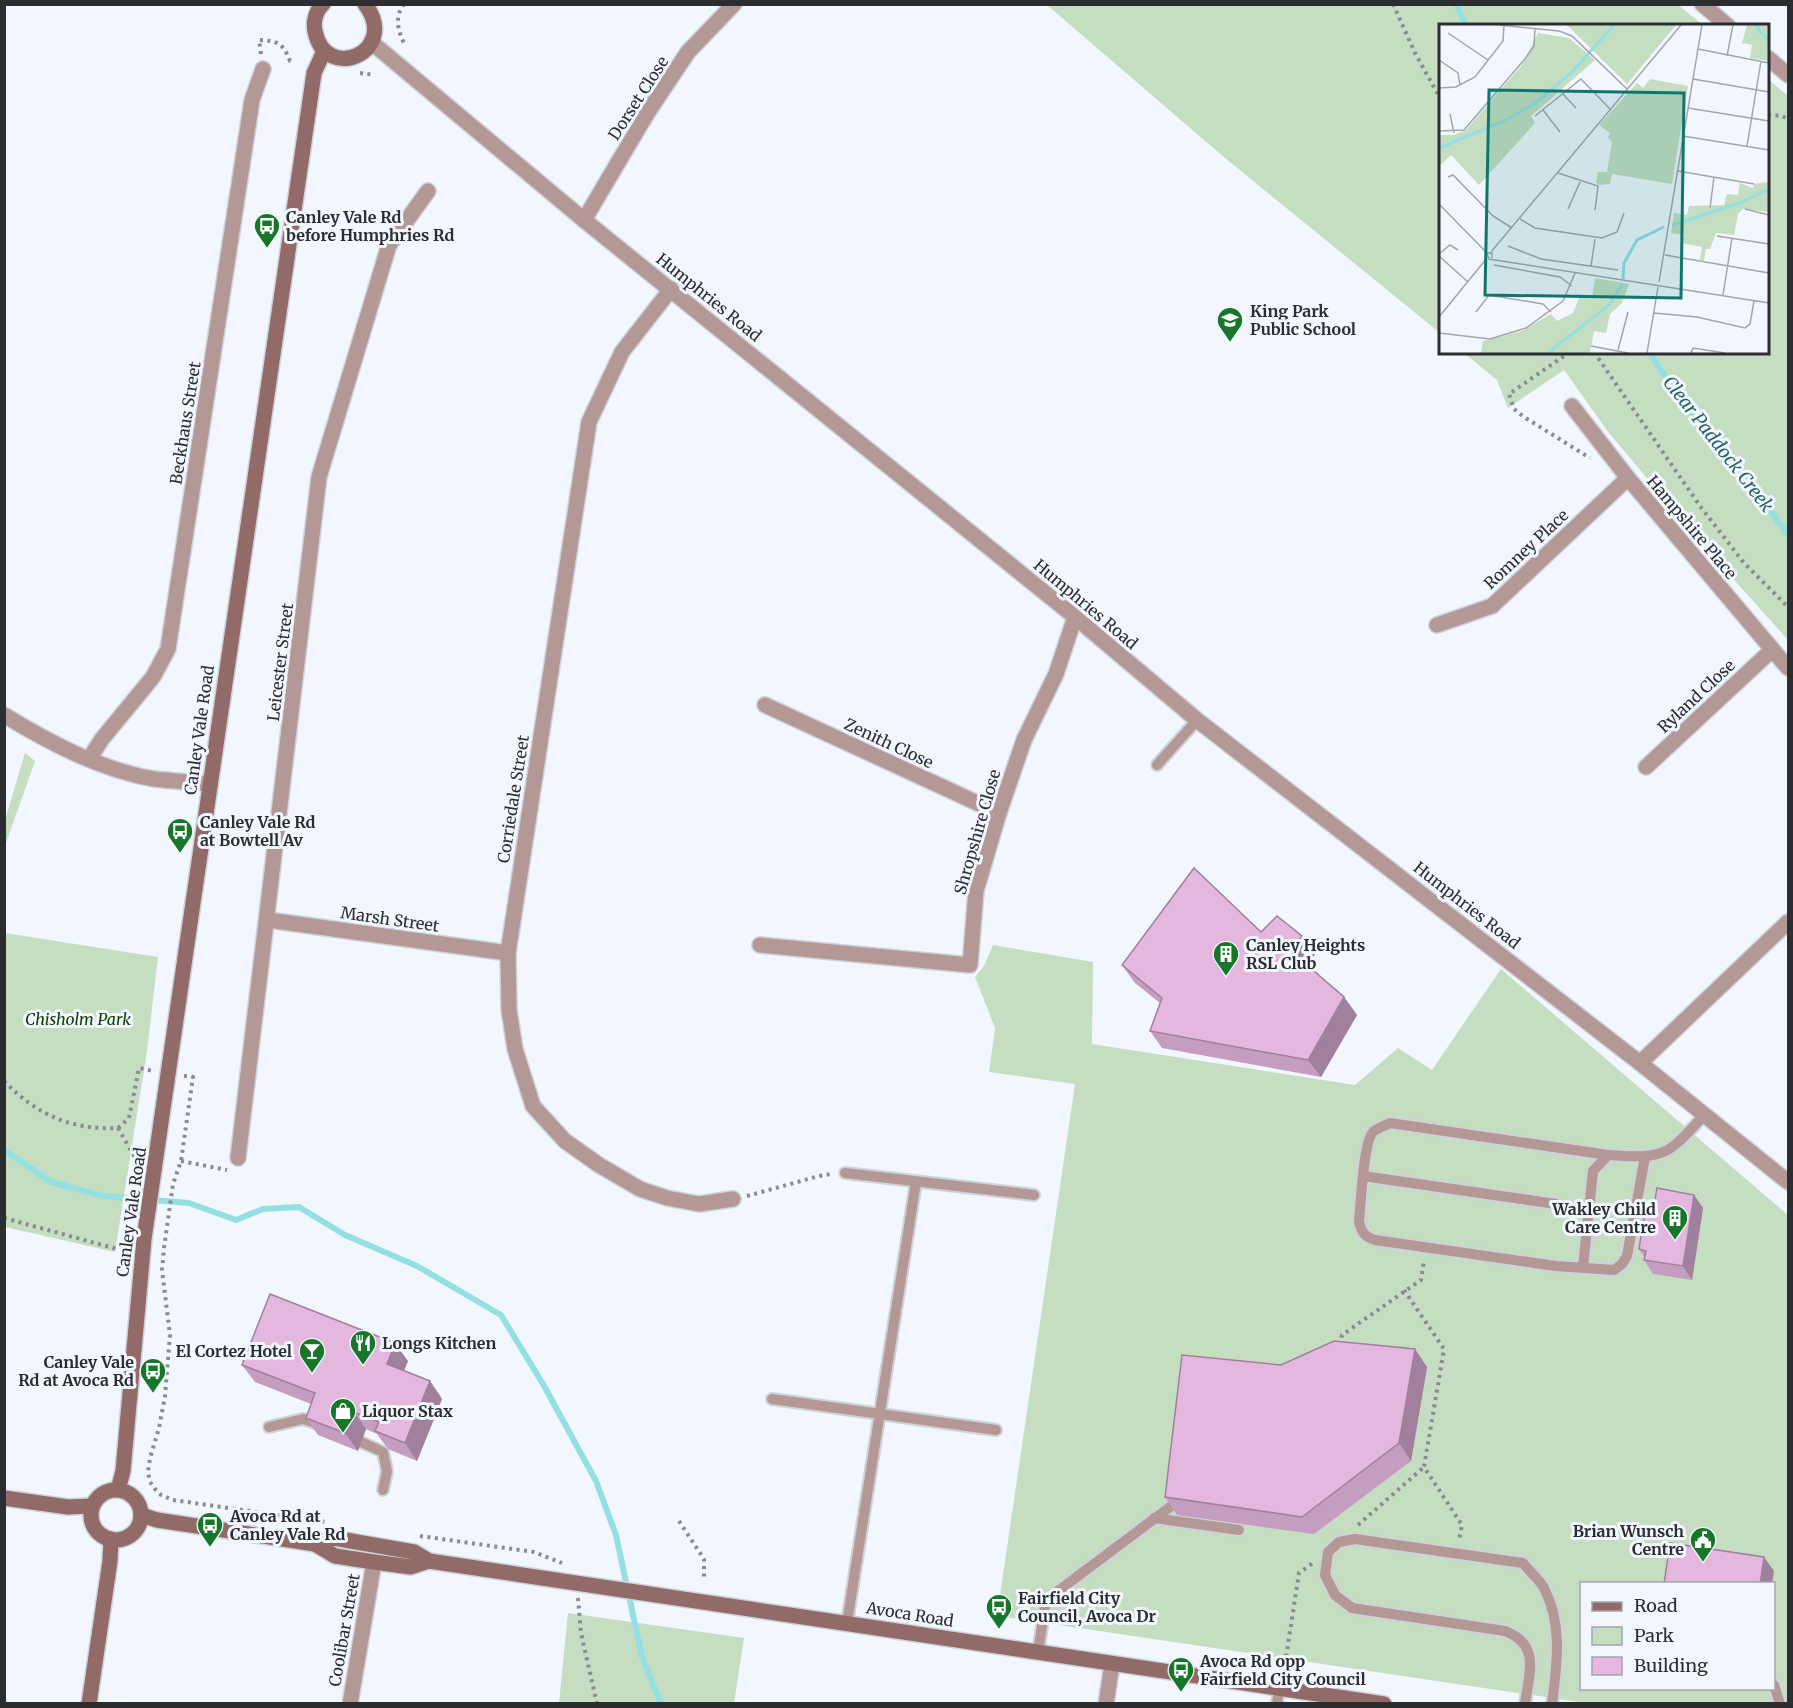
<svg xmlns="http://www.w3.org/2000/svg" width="1793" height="1708" font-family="Merriweather,serif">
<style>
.green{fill:#c5ddc1;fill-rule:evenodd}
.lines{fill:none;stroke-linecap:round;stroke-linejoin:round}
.stream{stroke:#94dfe2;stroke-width:6}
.service-casing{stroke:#ced2d9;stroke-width:14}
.minor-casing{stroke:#ced2d9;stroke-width:18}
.tertiary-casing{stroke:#ced2d9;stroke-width:18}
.secondary-casing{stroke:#ced2d9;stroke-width:18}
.path{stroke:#898b91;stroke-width:4;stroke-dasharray:3 4.5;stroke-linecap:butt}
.service{stroke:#b49896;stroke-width:10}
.minor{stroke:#b49896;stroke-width:15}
.tertiary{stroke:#b49896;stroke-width:15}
.secondary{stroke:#926b68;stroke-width:15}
.wall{fill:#c49dc0}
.shaded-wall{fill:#a0809c}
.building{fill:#e4b7df;stroke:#a0809c;stroke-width:1.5}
.labels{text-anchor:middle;stroke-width:6;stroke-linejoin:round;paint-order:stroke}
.street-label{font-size:16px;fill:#2c2d31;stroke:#f2f6fe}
.poi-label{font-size:16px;font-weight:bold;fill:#2c2d31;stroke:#f2f6fe;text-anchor:start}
.park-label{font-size:16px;font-style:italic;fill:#083d00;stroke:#f2f6fe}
.water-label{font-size:18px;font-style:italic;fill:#246265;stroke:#f2f6fe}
.inset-river{fill:none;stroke:#94dfe2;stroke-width:3}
.inset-road{fill:none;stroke:#a3a6ac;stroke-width:1.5}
.view{fill:#0f766e;fill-opacity:0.15;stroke:#0f766e;stroke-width:3}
.inset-edge{fill:none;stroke:#2c2d31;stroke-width:3}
</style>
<rect width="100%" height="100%" fill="#f2f6fe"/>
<g class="green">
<path d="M1677,4L1703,25L1440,26V333L1225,158L1047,5Z"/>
<path d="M1768,79L1788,96V640L1711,554L1609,433L1564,370L1508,408L1497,380L1464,353L1768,352Z"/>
<path d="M25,753L35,761L5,846V820Z"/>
<path d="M5,933L158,957L147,1051L115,1252L5,1227Z"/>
<path d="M993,945L1093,962L1092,1044L1355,1085L1398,1048L1432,1070L1501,969L1788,1215V1703H1586L997,1616L1075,1084L989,1072L995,1028L975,977L984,966ZM1582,1584H1774V1688H1582Z"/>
<path d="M568,1613L744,1638L734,1703H559Z"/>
</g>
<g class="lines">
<g class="stream">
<path d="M1456,4L1466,26"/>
<path d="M1649,352L1677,394L1788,534"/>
<path d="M4,1150L51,1182L102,1196L189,1203L236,1220L263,1209L299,1207L345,1235L417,1266L501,1315L543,1384L596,1481L616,1535L642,1657L661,1704"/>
</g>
<g class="service-casing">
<g id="service">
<path d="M1157,765L1197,720"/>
<path d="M1645,1157L1627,1256L1622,1264L1614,1270L1556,1266L1375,1240C1365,1237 1361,1232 1359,1221C1361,1204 1363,1143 1373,1132C1377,1128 1384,1126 1390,1123L1608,1155C1666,1159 1667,1156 1705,1114"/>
<path d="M845,1173L1034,1195"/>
<path d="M1363,1176L1556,1204"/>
<path d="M1583,1267L1593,1171L1608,1155"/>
<path d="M772,1399L996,1430"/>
<path d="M269,1427L303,1419L319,1424"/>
<path d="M361,1442L383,1452L387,1471L383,1490"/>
<path d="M1154,1518L1239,1530"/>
<path d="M847,1623L916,1182"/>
<path d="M1038,1652L1046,1600L1170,1507"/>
<path d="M1774,1685L1780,1704"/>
<path d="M1277,1704L1279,1688"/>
<path d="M1525,1704C1529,1673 1541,1645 1505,1631L1352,1608L1335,1595L1325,1575L1328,1552L1339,1542L1355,1539L1523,1563C1529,1571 1539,1579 1544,1588C1563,1625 1557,1664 1552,1704"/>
</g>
</g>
<g class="minor-casing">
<g id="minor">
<path d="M1702,4L1728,26"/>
<path d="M1768,58L1788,75"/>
<path d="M584,220L648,112L688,52L734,4"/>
<path d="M671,289L622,352L589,422L508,953L509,1010L515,1049L533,1106L565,1141L599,1165L640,1189L667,1198L699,1204L733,1199"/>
<path d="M1572,406L1628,478L1788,668"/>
<path d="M1437,625L1492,606L1628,478"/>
<path d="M765,705L999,813"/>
<path d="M4,715C50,743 101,770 154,779C172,781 191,782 209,784"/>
<path d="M89,759L102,739L153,677L168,649L252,100L263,69"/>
<path d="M1646,767L1772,650"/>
<path d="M268,920L508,953"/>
<path d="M760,945L970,965L976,891L999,813L1024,740L1056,674L1075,617"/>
<path d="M1640,1063L1788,922"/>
<path d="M238,1158L319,477L389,245L428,191"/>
<path d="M350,1704L374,1562"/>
<path d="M1106,1704L1112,1664"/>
</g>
</g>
<g class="tertiary-casing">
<path id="tertiary" d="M371,42L584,220L1075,617L1197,720L1640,1063L1788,1182"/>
</g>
<g class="secondary-casing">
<g id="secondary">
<path d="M323,4C316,11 313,21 315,31C325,84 401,52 365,4"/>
<path d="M118,1490L123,1471L144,1239L314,73L324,51"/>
<circle cx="116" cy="1515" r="25"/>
<path d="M4,1498L68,1507L92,1506"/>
<path d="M141,1515L157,1520L315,1544L335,1556L374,1562L411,1567L429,1561"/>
<path d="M315,1544L334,1538L414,1552L429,1561L1384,1704"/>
<path d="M89,1704L110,1561L111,1539"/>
</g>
</g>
<g class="path">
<path d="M404,4C394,17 398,32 405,45"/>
<path d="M1393,4L1415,53L1440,98"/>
<path d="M261,54L259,40C278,41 283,43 290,61H293"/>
<path d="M360,73L375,75"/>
<path d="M1768,115L1782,116L1788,119"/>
<path d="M1570,352L1509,394L1514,409L1524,417L1590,458"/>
<path d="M1594,352L1700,506L1744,563L1788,607"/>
<path d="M184,1076L193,1077L181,1161L173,1184L164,1248L162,1270L170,1335L165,1396L159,1428L150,1458L148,1472L150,1482L155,1489L161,1495L173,1500L326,1522"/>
<path d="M4,1081C37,1115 71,1130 118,1128L129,1118L139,1068L153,1071"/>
<path d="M118,1128L138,1163"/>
<path d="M181,1161L227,1170"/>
<path d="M747,1196L819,1176L832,1174"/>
<path d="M4,1218L117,1249L127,1243"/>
<path d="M1404,1290L1444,1349L1424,1467L1462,1525L1459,1540"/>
<path d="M1340,1345L1342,1335L1421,1280L1424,1260"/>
<path d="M679,1521L704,1559V1579"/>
<path d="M1358,1525L1424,1467"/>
<path d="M420,1536L534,1552L562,1563"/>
<path d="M578,1598L581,1633L597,1704"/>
<path d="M1285,1664L1299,1573L1313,1563"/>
</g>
<use href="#service" class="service"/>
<use href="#minor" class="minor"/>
<use href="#tertiary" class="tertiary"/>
<use href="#secondary" class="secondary"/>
</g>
<g class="wall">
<path d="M1261,932L1315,954L1307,966L1344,997L1357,1015L1321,1077L1162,1048L1150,1031L1160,1003L1135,983L1122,965Z"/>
<path d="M1694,1195L1703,1208L1692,1280L1653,1274L1644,1260L1645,1258L1639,1249L1654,1206Z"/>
<path d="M408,1361L404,1371L430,1381L442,1399L417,1461L388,1449L377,1434L366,1429L358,1451L318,1435L306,1418L311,1404L255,1382L242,1365Z"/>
<path d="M1281,1365L1427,1367L1411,1461L1314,1534L1177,1515L1165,1497Z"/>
</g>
<g class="shaded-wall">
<path d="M1302,936L1315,954L1304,970L1292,952Z"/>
<path d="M1344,997L1357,1015L1321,1077L1308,1060Z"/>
<path d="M1694,1195L1703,1208L1692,1280L1683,1266Z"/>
<path d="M395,1343L408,1361L399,1382L387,1364Z"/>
<path d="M1415,1349L1427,1367L1411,1461L1399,1443Z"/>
<path d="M430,1381L442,1399L417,1461L405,1443Z"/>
<path d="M354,1412L366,1429L358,1451L345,1433Z"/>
<path d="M1764,1557L1774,1571L1772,1584H1760Z"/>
</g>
<g class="building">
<path d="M1194,868L1261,932L1277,916L1302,936L1292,952L1344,997L1308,1060L1150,1031L1162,998L1122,965Z"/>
<path d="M1657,1188L1694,1195L1683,1266L1644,1260L1646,1251L1639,1249L1646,1205L1654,1206Z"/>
<path d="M270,1294L395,1343L387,1364L430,1381L405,1443L375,1431L379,1422L354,1412L345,1433L306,1418L315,1393L242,1365Z"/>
<path d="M1334,1341L1415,1349L1399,1443L1302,1517L1165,1497L1182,1355L1281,1365Z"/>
<path d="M1670,1543L1764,1557L1760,1584H1664Z"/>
</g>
<defs>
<g id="bus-pin" transform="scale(1.35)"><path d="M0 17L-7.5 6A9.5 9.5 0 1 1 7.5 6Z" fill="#167728" stroke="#f2f6fe"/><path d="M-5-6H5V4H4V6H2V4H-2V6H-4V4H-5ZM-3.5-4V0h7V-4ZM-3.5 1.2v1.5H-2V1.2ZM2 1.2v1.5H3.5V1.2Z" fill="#fff"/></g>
<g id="school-pin" transform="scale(1.35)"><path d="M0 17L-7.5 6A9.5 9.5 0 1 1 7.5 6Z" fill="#167728" stroke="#f2f6fe"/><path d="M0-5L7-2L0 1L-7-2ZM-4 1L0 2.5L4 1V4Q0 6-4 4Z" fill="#fff"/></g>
<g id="building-pin" transform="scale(1.35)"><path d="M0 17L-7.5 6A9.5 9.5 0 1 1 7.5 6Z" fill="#167728" stroke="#f2f6fe"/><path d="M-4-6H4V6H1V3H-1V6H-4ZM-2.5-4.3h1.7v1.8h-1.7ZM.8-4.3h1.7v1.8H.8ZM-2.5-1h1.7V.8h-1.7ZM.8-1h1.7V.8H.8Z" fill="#fff"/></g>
<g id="restaurant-pin" transform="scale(1.35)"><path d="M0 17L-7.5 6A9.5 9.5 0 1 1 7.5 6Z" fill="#167728" stroke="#f2f6fe"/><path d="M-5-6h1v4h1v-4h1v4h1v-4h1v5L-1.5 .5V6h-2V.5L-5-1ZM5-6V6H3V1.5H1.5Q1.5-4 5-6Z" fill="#fff"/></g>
<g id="bar-pin" transform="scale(1.35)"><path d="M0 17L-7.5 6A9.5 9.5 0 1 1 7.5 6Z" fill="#167728" stroke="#f2f6fe"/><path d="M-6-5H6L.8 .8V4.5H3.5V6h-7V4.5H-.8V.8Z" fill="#fff"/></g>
<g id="shop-pin" transform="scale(1.35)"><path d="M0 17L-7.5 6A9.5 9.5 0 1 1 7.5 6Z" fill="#167728" stroke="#f2f6fe"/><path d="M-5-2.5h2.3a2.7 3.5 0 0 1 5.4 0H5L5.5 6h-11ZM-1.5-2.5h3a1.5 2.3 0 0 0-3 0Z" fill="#fff"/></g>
<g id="civic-pin" transform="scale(1.35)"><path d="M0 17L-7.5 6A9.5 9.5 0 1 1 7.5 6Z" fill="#167728" stroke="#f2f6fe"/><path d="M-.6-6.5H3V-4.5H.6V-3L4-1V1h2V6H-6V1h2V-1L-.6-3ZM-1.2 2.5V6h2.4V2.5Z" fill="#fff"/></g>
</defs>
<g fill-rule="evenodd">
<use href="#bus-pin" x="267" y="226"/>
<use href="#school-pin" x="1230" y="320"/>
<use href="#bus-pin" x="180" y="831"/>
<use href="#building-pin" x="1226" y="954"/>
<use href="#building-pin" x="1675" y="1218"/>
<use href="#restaurant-pin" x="363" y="1343"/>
<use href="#bar-pin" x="312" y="1351"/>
<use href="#bus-pin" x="153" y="1371"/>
<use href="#shop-pin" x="343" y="1411"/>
<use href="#bus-pin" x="210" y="1525"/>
<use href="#civic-pin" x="1703" y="1540"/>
<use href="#bus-pin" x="999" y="1607"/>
<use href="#bus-pin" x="1181" y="1670"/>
</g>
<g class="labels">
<g class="street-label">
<text transform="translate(638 98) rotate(-57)" y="6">Dorset Close</text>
<text transform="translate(709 297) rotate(39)" y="6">Humphries Road</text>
<text transform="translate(185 423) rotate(-81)" y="6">Beckhaus Street</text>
<text transform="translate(1692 527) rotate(50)" y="6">Hampshire Place</text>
<text transform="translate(1526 549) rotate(-43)" y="6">Romney Place</text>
<text transform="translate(1086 604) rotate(40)" y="6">Humphries Road</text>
<text transform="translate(280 662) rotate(-83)" y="6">Leicester Street</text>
<text transform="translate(1696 696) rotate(-43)" y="6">Ryland Close</text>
<text transform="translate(199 730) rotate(-82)" y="6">Canley Vale Road</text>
<text transform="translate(889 743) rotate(25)" y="6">Zenith Close</text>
<text transform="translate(513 799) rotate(-81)" y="6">Corriedale Street</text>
<text transform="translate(977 832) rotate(-74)" y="6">Shropshire Close</text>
<text transform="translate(1467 905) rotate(38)" y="6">Humphries Road</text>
<text transform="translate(390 919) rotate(8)" y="6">Marsh Street</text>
<text transform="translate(131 1212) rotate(-82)" y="6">Canley Vale Road</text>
<text transform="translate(910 1614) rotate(9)" y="6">Avoca Road</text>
<text transform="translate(344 1630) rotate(-80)" y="6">Coolibar Street</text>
</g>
<g class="poi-label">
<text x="286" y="223">Canley Vale Rd<tspan x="286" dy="18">before Humphries Rd</tspan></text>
<text x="1250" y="317">King Park<tspan x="1250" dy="18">Public School</tspan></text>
<text x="200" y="828">Canley Vale Rd<tspan x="200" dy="18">at Bowtell Av</tspan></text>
<text x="1246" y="951">Canley Heights<tspan x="1246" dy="18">RSL Club</tspan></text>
<text x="1656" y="1215" text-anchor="end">Wakley Child<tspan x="1656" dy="18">Care Centre</tspan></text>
<text x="382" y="1349">Longs Kitchen</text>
<text x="292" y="1357" text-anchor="end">El Cortez Hotel</text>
<text x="134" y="1368" text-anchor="end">Canley Vale<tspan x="134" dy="18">Rd at Avoca Rd</tspan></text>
<text x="362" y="1417">Liquor Stax</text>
<text x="230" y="1522">Avoca Rd at<tspan x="230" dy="18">Canley Vale Rd</tspan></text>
<text x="1684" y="1537" text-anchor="end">Brian Wunsch<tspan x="1684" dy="18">Centre</tspan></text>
<text x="1018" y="1604">Fairfield City<tspan x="1018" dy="18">Council, Avoca Dr</tspan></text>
<text x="1200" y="1667">Avoca Rd opp<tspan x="1200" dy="18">Fairfield City Council</tspan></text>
</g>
<g class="park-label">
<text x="78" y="1025">Chisholm Park</text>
</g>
<g class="water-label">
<text transform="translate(1718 444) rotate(52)" y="6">Clear Paddock Creek</text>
</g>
</g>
<g transform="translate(1439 24)">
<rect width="330" height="330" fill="#f2f6fe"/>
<path d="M128,1H237L188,60ZM308,1H330V37L311,34L313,21L303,19ZM99,9L130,14L156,36L92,92L96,99L40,161L12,131L0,142V111H15L27,106L83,41ZM211,55L249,62L233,160L173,150L171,160L160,161L157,159L159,148H168L173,118L169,113L171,109L160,101L198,59L204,64ZM330,158V188L304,185L299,190L295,211L277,209L271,225H267L265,237L261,236L263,223L243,219L245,211L232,209L235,189L248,191L250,182L285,181L288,170L299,171L301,159L314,164L315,160ZM156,254L190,260L183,279L171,290L167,309L155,307L151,329H42L44,317L83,307L112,290L118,297L134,289L141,272L133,269L153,274Z" fill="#c5ddc1"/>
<path class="inset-river" d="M316,1L330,17M0,124L67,96L95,80L133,48L175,1M233,201L301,179L330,165M184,255L185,239L198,216L225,203M109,329L170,281L184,259"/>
<path class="inset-road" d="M60,1L120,7L133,12L188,65M9,9L49,36M259,25L330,39M288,32L294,1M0,36L19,49L21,61M254,55L330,68M0,64L17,63L36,53L64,17L65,1M124,70L137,84M249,84L330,97M104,86L121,108M11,90L15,109M96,92L142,55L171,85M0,107L25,106L85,36L95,22L96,4M244,112L330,126M308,122L322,37M239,147L315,160M119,149L159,162L156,186M9,153L14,151L54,192L73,204M0,180L48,229H53V234M271,184L275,153M129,185L141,158M306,185L330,191M81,195L96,204L163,214L178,208L185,189M278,212L330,220M69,222L102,235L179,246M52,228L242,1M48,229L50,235L330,279M0,230L11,221L19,226M226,231L330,249M0,232L29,258M55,241L121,253L133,262M152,242L156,215M220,258L263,1M284,271L293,214M37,288L50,271L104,280L112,288M215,289L258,293L306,304L311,300L315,277M0,293L48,234M0,309L51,315L87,304L124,277L136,249M152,322L189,329M179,326L189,288M208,329L219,263M252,329L254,324L286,329"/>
<path class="view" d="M50,66L245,69L242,274L46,271Z"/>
<rect width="330" height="330" class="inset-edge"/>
</g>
<rect width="1793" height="1708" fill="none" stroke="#2c2d31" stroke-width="12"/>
<rect x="1580" y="1582" width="195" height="108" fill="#f2f6fe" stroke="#a3a6ac" stroke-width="1.5"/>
<rect x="1592" y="1602" width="30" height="9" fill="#926b68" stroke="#a3a6ac" stroke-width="1.5"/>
<text x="1634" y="1612" font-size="18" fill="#2c2d31">Road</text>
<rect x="1592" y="1627" width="30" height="18" fill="#c5ddc1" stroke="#a3a6ac" stroke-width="1.5"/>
<text x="1634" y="1642" font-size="18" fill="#2c2d31">Park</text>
<rect x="1592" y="1657" width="30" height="18" fill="#e4b7df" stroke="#a3a6ac" stroke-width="1.5"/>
<text x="1634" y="1672" font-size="18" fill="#2c2d31">Building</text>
</svg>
